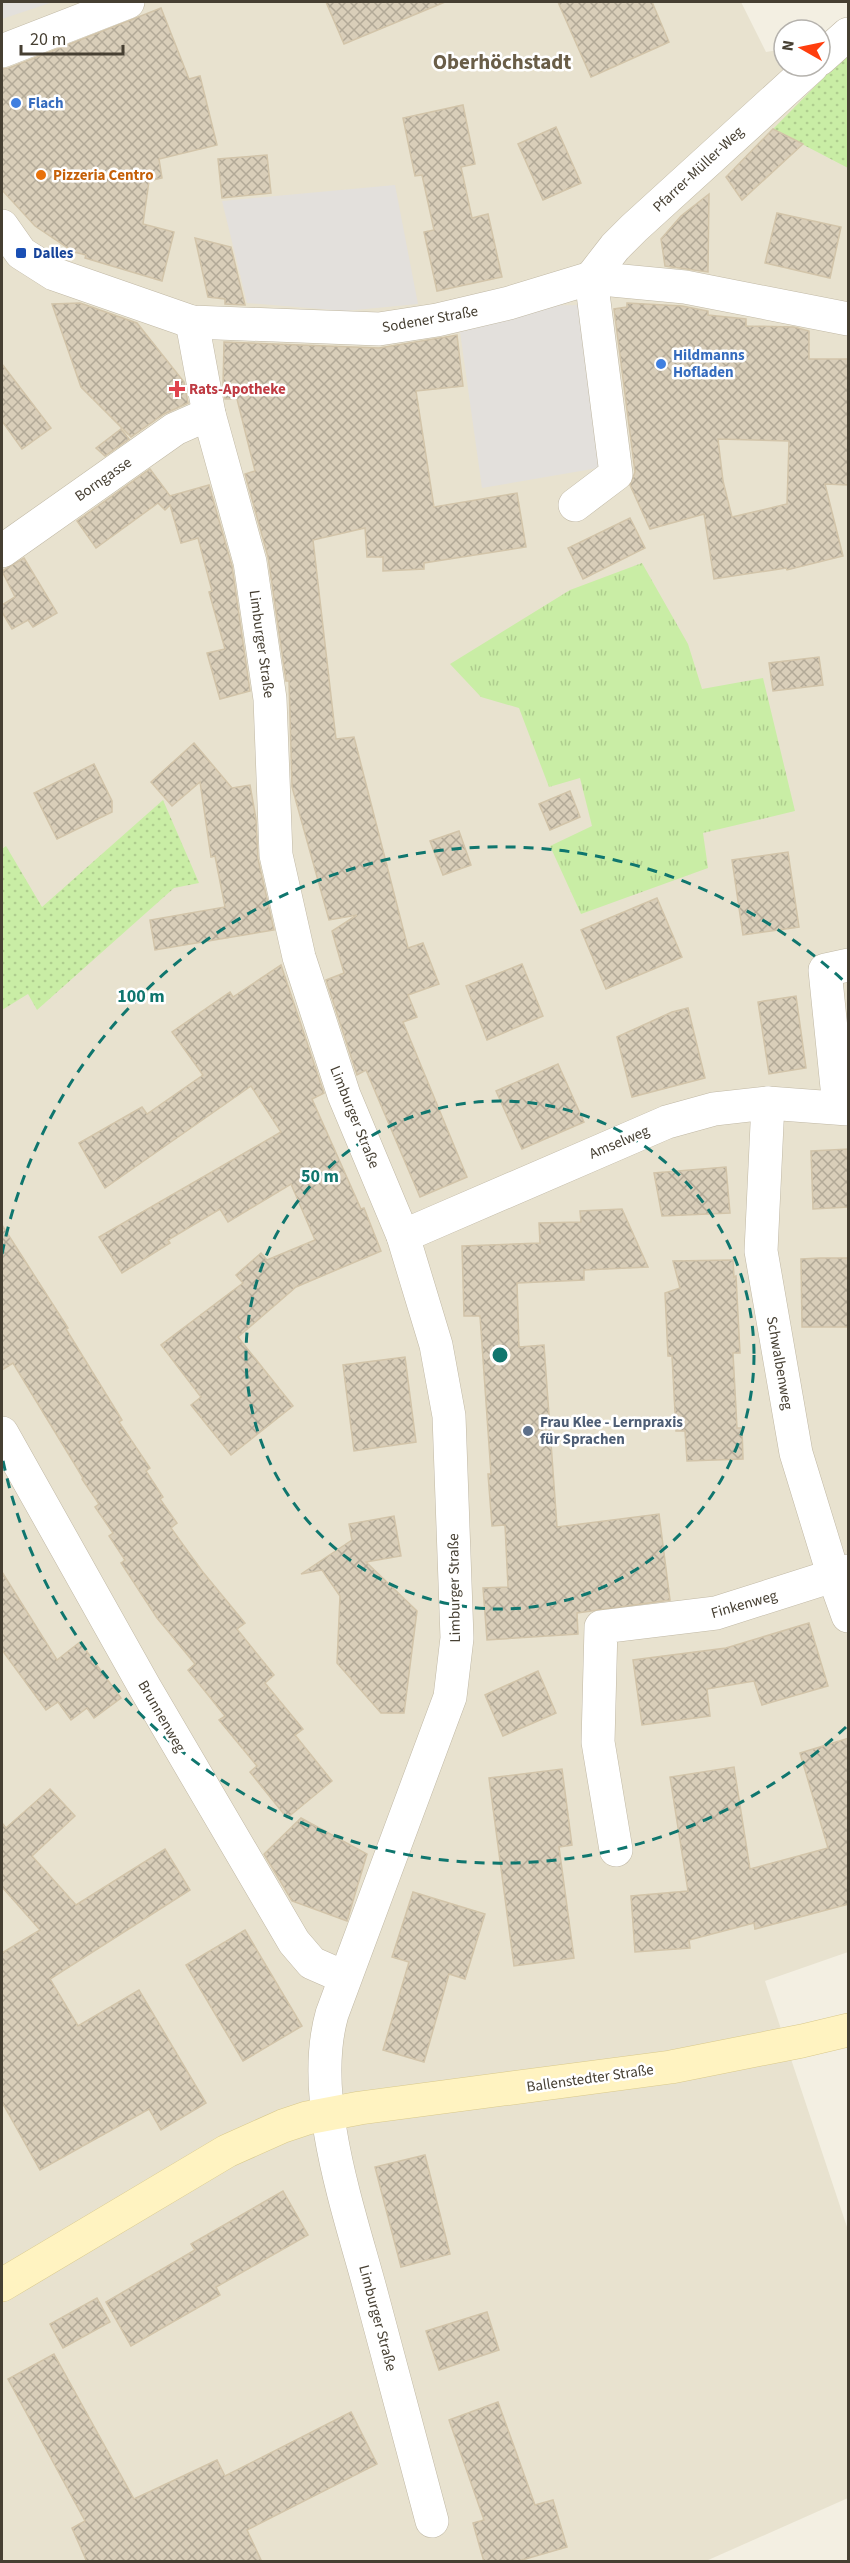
<svg xmlns="http://www.w3.org/2000/svg" width="850" height="2563" font-family="'Source Sans 3',sans-serif">
<style>
.residential{fill:#e8e2cf}
.grass{fill:url(#grass-tufts)}
.garden{fill:url(#garden-dots)}
.parking{fill:#e3e0dc}
.building{fill:url(#building-cross-hatch);stroke:#d2c4a9;stroke-width:1.5;fill-rule:evenodd}
.lines{fill:none;stroke-linecap:round;stroke-linejoin:round}
.street-casing{stroke:#c0b8a4;stroke-width:34}
.secondary-casing{stroke:#d9c98c;stroke-width:34}
.street{stroke:#fff;stroke-width:33}
.secondary{stroke:#fff3c1;stroke-width:33}
.ring{fill:none;stroke:#0f766e;stroke-width:3;stroke-dasharray:10 8}
.shop-dot{fill:#3f7fe0;stroke:#fff;stroke-width:2}
.food-dot{fill:#e8710a;stroke:#fff;stroke-width:2}
.transit-dot{fill:#1a4fb4;stroke:#fff;stroke-width:2}
.health-dot{fill:#e0444e;stroke:#fff;stroke-width:2}
.service-dot{fill:#5c6f8a;stroke:#fff;stroke-width:2}
.labels{text-anchor:middle;stroke-width:5;stroke-linejoin:round;paint-order:stroke}
.shop-label{font-size:15px;font-weight:bold;fill:#366cbe;stroke:#fff;text-anchor:start}
.street-label{font-size:15px;fill:#463f32;stroke:#fff}
.food-label{font-size:15px;font-weight:bold;fill:#c56008;stroke:#fff;text-anchor:start}
.transit-label{font-size:15px;font-weight:bold;fill:#164399;stroke:#fff;text-anchor:start}
.health-label{font-size:15px;font-weight:bold;fill:#be3a42;stroke:#fff;text-anchor:start}
.service-label{font-size:15px;font-weight:bold;fill:#4e5e75;stroke:#fff;text-anchor:start}
.district-label{font-size:21px;font-weight:bold;fill:#6a5e48;stroke:#fff}
.centre{fill:#0f766e;stroke:#fff;stroke-width:3}
.ring-label{font-size:18px;text-anchor:middle;font-weight:bold;fill:#0f766e;stroke:#fff;stroke-width:5;stroke-linejoin:round;paint-order:stroke}
</style>
<defs>
<pattern id="grass-tufts" width="24" height="20" patternUnits="userSpaceOnUse" patternTransform="scale(1.5)"><rect width="24" height="20" fill="#c9eda5"/><path d="M3 7l-1-3M5 7V3M7 7l1-3M15 17l-1-3M17 17v-4M19 17l1-3" fill="none" stroke="#aecc8e"/></pattern>
<pattern id="garden-dots" width="8" height="8" patternUnits="userSpaceOnUse" patternTransform="scale(1.5)"><rect width="8" height="8" fill="#c9eda5"/><path d="M2 2h.1M6 6h.1" fill="none" stroke="#aecc8e" stroke-width="1.8" stroke-linecap="round"/></pattern>
<pattern id="building-cross-hatch" width="8" height="8" patternUnits="userSpaceOnUse" patternTransform="scale(1.5)"><rect width="8" height="8" fill="#d9ceb9"/><path d="M0 0l8 8M0 8l8-8" fill="none" stroke="#b2a997"/></pattern>
</defs>
<rect width="100%" height="100%" fill="#f3efe2"/>
<path class="residential" d="M2,2H741L766,52L784,49V66H820L848,40V1952L765,1981L848,2230V2498L706,2561L2,2562Z"/>
<path class="grass" d="M642,563L688,644L702,689L763,678L795,811L703,833L708,868L581,914L550,846L592,826L580,778L549,787L519,708L481,697L450,664L570,590Z"/>
<g class="garden">
<path d="M848,53V168L773,129Z"/>
<path d="M163,800L199,883L174,888L37,1010L28,994L2,1010V849L6,846L42,907Z"/>
</g>
<g class="parking">
<path d="M2,2H53L2,19Z"/>
<path d="M395,185L418,304L345,311L247,303L222,201Z"/>
<path d="M581,305L604,467L482,488L460,332L496,322L529,306Z"/>
</g>
<g class="building">
<path d="M326,2H445L344,44Z"/>
<path d="M558,2H652L669,42L591,77Z"/>
<path d="M161,8L189,79L200,76L217,145L159,159L162,178L149,181L143,224L174,232L162,281L85,258L86,255L74,252L35,226L2,190V69L9,68Z"/>
<path d="M463,105L475,164L461,167L472,218L488,214L502,277L437,291L424,232L434,230L422,175L415,176L403,118Z"/>
<path d="M556,127L581,183L543,200L518,144Z"/>
<path d="M773,129L803,144L742,200L726,177Z"/>
<path d="M267,155L271,193L222,198L218,159Z"/>
<path d="M709,194L708,272L665,266L661,239L681,216Z"/>
<path d="M777,213L841,227L830,278L765,263Z"/>
<path d="M195,238L231,247L245,305L225,304V299L208,297Z"/>
<path d="M80,303L137,323L184,382L188,403L164,414L131,437L81,387L52,304Z"/>
<path d="M627,303L682,306L708,311V315L746,319V326L794,327L809,331V359H849L848,485L825,484L843,556L787,570L786,568L714,579L704,514L650,529L630,485L635,472L614,309L627,307ZM718,439L789,441L787,504L732,517L723,481Z"/>
<path d="M457,335L463,386L416,391L434,507L517,493L526,547L424,563V569L383,571V557H367L365,528L313,540L336,739L354,737L408,948L423,943L439,984L408,995L417,1017L403,1022L467,1177L420,1197L366,1070L357,1075L326,980L344,973L332,931L357,915L329,920L292,787L289,681H286L268,557L245,474L255,471L237,399H225L223,387L224,342L379,348Z"/>
<path d="M2,364L51,428L22,449L2,421Z"/>
<path d="M121,429L129,439L105,456L96,448Z"/>
<path d="M150,469L170,496L209,485L232,566L250,691L220,699L207,653L225,649L209,592L212,591L198,538L181,543L170,505L165,510L158,503L96,548L77,521Z"/>
<path d="M630,518L645,548L583,579L568,548Z"/>
<path d="M24,558L57,613L33,627L28,620L12,629L2,612V605L15,597L2,571Z"/>
<path d="M819,657L823,685L773,691L769,663Z"/>
<path d="M194,743L232,788L250,785L256,819L258,859L274,930L155,950L150,920L225,907L215,856L211,857L200,782L172,806L151,782Z"/>
<path d="M94,764L112,801V812L57,839L34,793Z"/>
<path d="M570,791L580,817L550,830L539,804Z"/>
<path d="M459,831L471,865L443,875L430,841Z"/>
<path d="M788,852L799,927L743,935L732,860Z"/>
<path d="M657,898L682,957L606,989L581,930Z"/>
<path d="M522,964L543,1016L487,1040L466,986Z"/>
<path d="M281,965L324,1093L312,1099L361,1209L364,1208L381,1251L296,1287L238,1337L293,1406L231,1455L191,1405L201,1397L161,1345L243,1283L236,1275L261,1253L267,1260L315,1240L291,1184L228,1222L220,1209L168,1240L170,1243L122,1273L99,1237L281,1132L251,1086L105,1188L79,1143L142,1107L147,1114L203,1075L172,1032L230,992L233,997Z"/>
<path d="M796,996L806,1068L769,1074L758,1002Z"/>
<path d="M688,1008L705,1078L632,1097L617,1037L672,1012Z"/>
<path d="M558,1064L584,1122L522,1149L496,1091Z"/>
<path d="M849,1149V1207L813,1209L811,1151Z"/>
<path d="M726,1167L730,1213L662,1216L654,1173Z"/>
<path d="M622,1209L648,1267L584,1270V1280L517,1283L519,1347L544,1345L557,1527L659,1514L670,1600L577,1613L578,1634L487,1640L483,1588L508,1587L505,1525L492,1526L488,1474H491L480,1316H464L462,1246L540,1243L539,1223L581,1222L580,1211Z"/>
<path d="M2,1225L68,1328L66,1329L122,1420L119,1422L150,1468L146,1471L163,1497L160,1499L177,1523L171,1528L202,1571L245,1623L237,1629L274,1675L265,1683L303,1729L295,1735L332,1781L287,1818L250,1772L257,1766L219,1720L225,1716L188,1670L195,1664L157,1618L121,1563L125,1560L109,1536L113,1533L95,1507L99,1504L82,1479L83,1478L13,1363L2,1370Z"/>
<path d="M820,1258H849V1327H802L801,1259Z"/>
<path d="M733,1260L734,1277L736,1276L740,1353H733L737,1428H742L743,1459L687,1461L685,1431H676L672,1356H668L665,1293L680,1288L673,1261Z"/>
<path d="M405,1357L416,1442L354,1451L343,1365Z"/>
<path d="M394,1516L401,1556L366,1562L417,1611L404,1713H381L337,1663L340,1596L322,1570L301,1574L352,1540L349,1524Z"/>
<path d="M2,1572L57,1660L80,1642L121,1698L94,1718L87,1708L71,1720L58,1702L46,1710L2,1650Z"/>
<path d="M809,1623L828,1686L762,1705L754,1681L707,1689L710,1716L642,1725L633,1660L726,1648Z"/>
<path d="M538,1671L556,1713L503,1736L485,1695Z"/>
<path d="M849,1738V1904L755,1929L754,1923L689,1940L690,1948L635,1952L631,1896L688,1891L670,1777L734,1767L750,1869L828,1848L800,1753Z"/>
<path d="M562,1769L572,1845L559,1847L574,1958L514,1966L489,1778Z"/>
<path d="M50,1789L75,1816L32,1856L76,1905L165,1849L190,1890L50,1979L78,2026L139,1990L206,2103L161,2130L149,2109L40,2170L2,2102V1953L40,1930L2,1887V1823L6,1828Z"/>
<path d="M301,1818L367,1854L347,1921L292,1901L264,1854Z"/>
<path d="M413,1892L485,1914L465,1979L449,1974L424,2062L383,2050L409,1962L392,1957Z"/>
<path d="M245,1930L302,2026L243,2061L186,1965Z"/>
<path d="M425,2155L450,2254L401,2267L375,2167Z"/>
<path d="M283,2191L308,2235L216,2287L220,2295L131,2346L106,2302L195,2250L191,2244Z"/>
<path d="M97,2298L110,2322L63,2348L50,2324Z"/>
<path d="M487,2312L499,2350L439,2370L426,2331Z"/>
<path d="M54,2354L134,2499L217,2460L225,2476L351,2412L377,2464L247,2530L262,2562H87L72,2528L85,2521L8,2379Z"/>
<path d="M498,2402L535,2505L553,2500L567,2547L515,2562H484L473,2523L484,2520L449,2420Z"/>
</g>
<g class="lines">
<g class="street-casing">
<g id="street">
<path d="M2,51L128,2"/>
<path d="M820,59L848,34"/>
<path d="M2,226L21,253L54,274L192,322L379,329L437,320L509,303L591,278L685,287L848,319"/>
<path d="M192,322L209,414L250,562L270,699L276,855L299,957L344,1095L403,1236L436,1345L449,1416L457,1638L450,1697L332,2014C308,2098 350,2213 372,2296C392,2371 412,2446 432,2521"/>
<path d="M575,505L616,474L591,278L615,247L634,228L812,66"/>
<path d="M2,551L175,429L209,414"/>
<path d="M768,1103L761,1251L796,1453L834,1577L848,1616"/>
<path d="M839,1107L825,970L848,965"/>
<path d="M403,1236L667,1122L714,1109L768,1103L848,1109"/>
<path d="M2,1433L144,1686L294,1942L312,1963L344,1977"/>
<path d="M616,1850L598,1742L601,1627L716,1613L848,1571"/>
</g>
</g>
<g class="secondary-casing">
<path id="secondary" d="M2,2285L227,2151L283,2126L307,2118L360,2108L671,2067L802,2041L848,2030"/>
</g>
<use href="#street" class="street"/>
<use href="#secondary" class="secondary"/>
</g>
<g class="ring">
<circle cx="500" cy="1355" r="254"/>
<path d="M846 1727A508 508 0 0 1 2 1456M2 1254A508 508 0 0 1 846 983"/>
</g>
<g class="shop-dot">
<circle cx="16" cy="103" r="6"/>
<circle cx="661" cy="364" r="6"/>
</g>
<circle class="food-dot" cx="41" cy="175" r="6"/>
<rect class="transit-dot" x="15" y="247" width="12" height="12" rx="3"/>
<path class="health-dot" d="M174 380h6v6h6v6h-6v6h-6v-6h-6v-6h6z"/>
<circle class="service-dot" cx="528" cy="1431" r="6"/>
<g class="labels">
<g class="shop-label">
<text x="28" y="108">Flach</text>
<text x="673" y="360">Hildmanns<tspan x="673" dy="17">Hofladen</tspan></text>
</g>
<g class="street-label">
<text transform="translate(698 169) rotate(-43)" y="5">Pfarrer-Müller-Weg</text>
<text transform="translate(430 319) rotate(-10)" y="5">Sodener Straße</text>
<text transform="translate(103 479) rotate(-35)" y="5">Borngasse</text>
<text transform="translate(262 644) rotate(82)" y="5">Limburger Straße</text>
<text transform="translate(355 1117) rotate(68)" y="5">Limburger Straße</text>
<text transform="translate(619 1142) rotate(-23)" y="5">Amselweg</text>
<text transform="translate(780 1363) rotate(80)" y="5">Schwalbenweg</text>
<text transform="translate(454 1588) rotate(-91)" y="5">Limburger Straße</text>
<text transform="translate(744 1604) rotate(-16)" y="5">Finkenweg</text>
<text transform="translate(162 1716) rotate(60)" y="5">Brunnenweg</text>
<text transform="translate(590 2078) rotate(-8)" y="5">Ballenstedter Straße</text>
<text transform="translate(378 2318) rotate(75)" y="5">Limburger Straße</text>
</g>
<g class="food-label">
<text x="53" y="180">Pizzeria Centro</text>
</g>
<g class="transit-label">
<text x="33" y="258">Dalles</text>
</g>
<g class="health-label">
<text x="189" y="394">Rats-Apotheke</text>
</g>
<g class="service-label">
<text x="540" y="1427">Frau Klee - Lernpraxis<tspan x="540" dy="17">für Sprachen</tspan></text>
</g>
<g class="district-label">
<text x="502" y="69">Oberhöchstadt</text>
</g>
</g>
<circle cx="500" cy="1355" r="9" class="centre"/>
<g class="ring-label">
<text x="141" y="1002">100 m</text>
<text x="320" y="1182">50 m</text>
</g>
<rect width="850" height="2563" fill="none" stroke="#463f32" stroke-width="6"/>
<g transform="translate(802 48) rotate(279)"><circle r="28" fill="#ffffff" stroke="#b5b2ad" stroke-width="1.5"/>
<path d="M0-4.5L10 22L0 15L-10 22Z" fill="#ff3e0e"/>
<text y="-9" font-size="16" font-weight="bold" text-anchor="middle" fill="#463f32">N</text>
</g>
<path d="M21 45v9h102v-9" fill="none" stroke="#463f32" stroke-width="3"/>
<text x="30" y="45" font-size="18" fill="#463f32" stroke="#ffffff" stroke-width="4.5" paint-order="stroke">20 m</text>
</svg>
